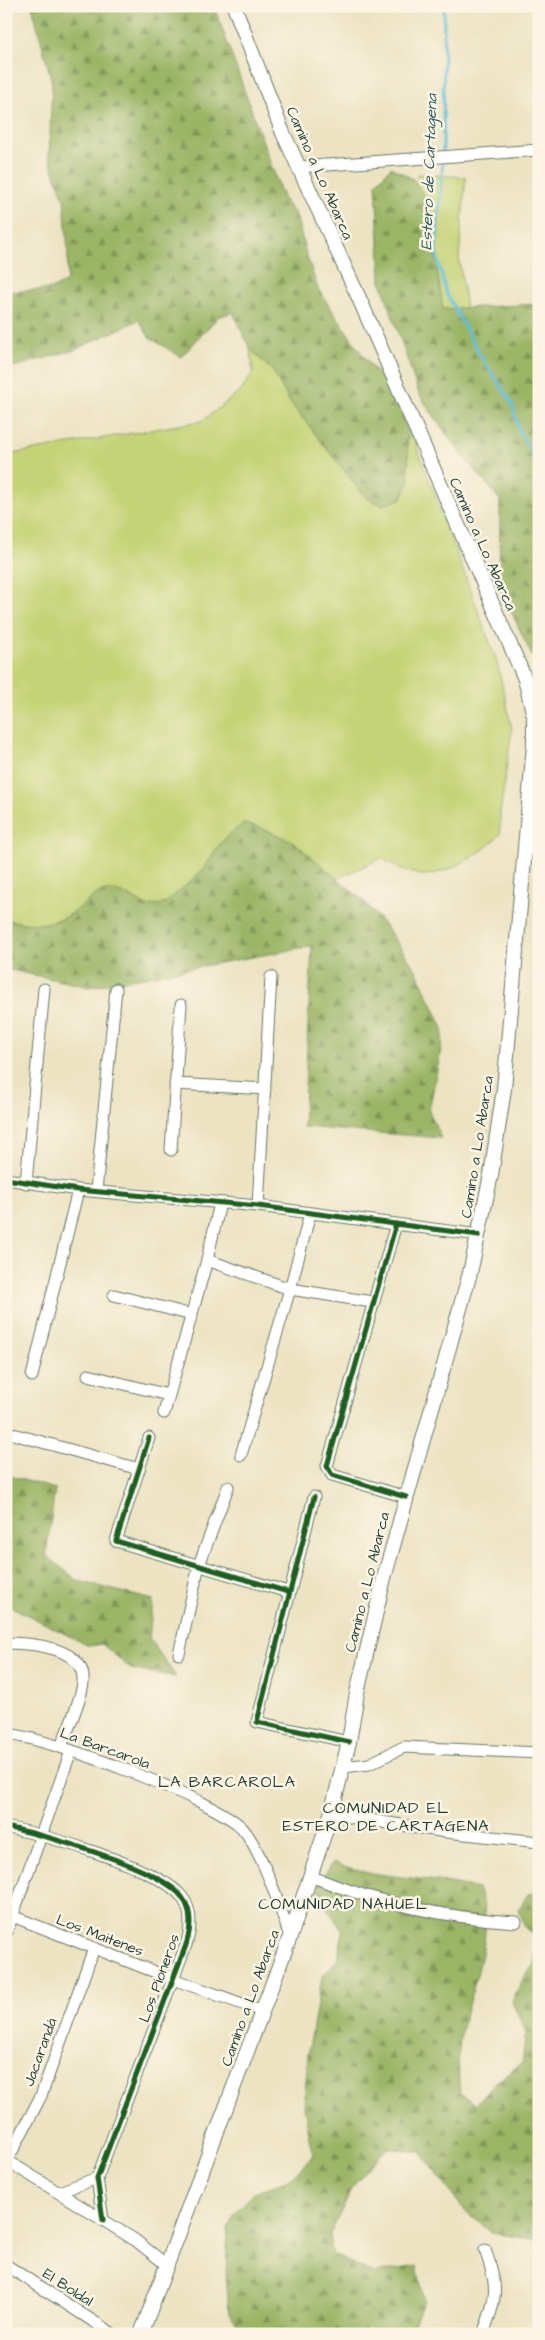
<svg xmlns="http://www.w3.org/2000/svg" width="545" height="2340" font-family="'Architects Daughter',sans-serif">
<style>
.green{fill:#c4d375;stroke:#728854}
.forest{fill:url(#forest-firs);stroke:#5d794d}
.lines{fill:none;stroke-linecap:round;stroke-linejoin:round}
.stream{stroke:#5bbcda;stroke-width:3}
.minor-casing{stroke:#677766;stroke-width:13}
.major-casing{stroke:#677766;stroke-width:16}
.minor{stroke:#fff;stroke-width:11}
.major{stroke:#fff;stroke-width:14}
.cycleway-casing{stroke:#fcf5e5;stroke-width:8}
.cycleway{stroke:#1b5e20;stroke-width:5}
.labels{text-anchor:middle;stroke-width:5;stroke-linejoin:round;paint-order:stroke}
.street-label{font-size:15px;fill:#1f3d34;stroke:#fcf5e5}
.water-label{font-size:16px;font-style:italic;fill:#2e5d5e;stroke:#fcf5e5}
.neighbourhood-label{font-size:16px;letter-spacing:1px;fill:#1f3d34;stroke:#fcf5e5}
</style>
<defs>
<pattern id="forest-firs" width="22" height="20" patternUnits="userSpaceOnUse" patternTransform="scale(1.25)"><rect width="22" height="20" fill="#9bb566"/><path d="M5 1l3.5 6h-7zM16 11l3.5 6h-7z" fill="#7e9455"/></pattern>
</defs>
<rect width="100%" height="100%" fill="#fcf5e5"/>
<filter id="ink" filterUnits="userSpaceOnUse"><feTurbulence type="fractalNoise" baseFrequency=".02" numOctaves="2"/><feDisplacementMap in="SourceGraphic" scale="10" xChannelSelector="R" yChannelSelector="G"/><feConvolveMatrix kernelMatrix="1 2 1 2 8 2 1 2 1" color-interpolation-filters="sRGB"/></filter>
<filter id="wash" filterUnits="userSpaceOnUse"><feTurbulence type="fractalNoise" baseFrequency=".0096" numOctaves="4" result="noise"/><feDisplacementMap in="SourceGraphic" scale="20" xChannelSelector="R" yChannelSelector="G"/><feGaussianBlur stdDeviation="1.12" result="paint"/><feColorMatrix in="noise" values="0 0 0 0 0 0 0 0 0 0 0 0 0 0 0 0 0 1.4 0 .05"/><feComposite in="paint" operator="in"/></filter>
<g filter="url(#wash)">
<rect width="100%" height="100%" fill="#ece3c2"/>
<g class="green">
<path d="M417,174L466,177L459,257L470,339L424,295Z"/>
<path d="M250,349L273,371L290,402L366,498L409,464L407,446L410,428L496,659L506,701L512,729L500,813V834C485,852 449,874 425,875C410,875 393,864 381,858L336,879L292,841L276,834L215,850L205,868L177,893L164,904L146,906L130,896L81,907L66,917L38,925L6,920V455L202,421L241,391L253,372Z"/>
</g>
<g class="forest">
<path d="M32,6H214L284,200L296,215L305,250L318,289L359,350L406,410L409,483L401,499L383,505L366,498L290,402L273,371L250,349L233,312L218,317L181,357L149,337L139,320L74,350L6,369V292L51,289L67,281L68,252L64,199L49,158L52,83Z"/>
<path d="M391,167L413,179L427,201L443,309L539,304V623L532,656L499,585L500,500L453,444L419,394L381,282L376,184Z"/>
<path d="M243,824L259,827L292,841L307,853L365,902L387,928L416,970L443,1028L442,1045L429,1111L441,1138L303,1127L312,946L89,987L6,969V920C27,924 46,927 66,917C76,912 85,903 94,896C110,883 132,897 146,906L164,904L192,880L205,868L215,850L228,835Z"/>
<path d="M6,1475L55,1489L46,1555L78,1581L153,1600L149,1638L176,1677L131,1669L102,1644L89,1646L6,1604Z"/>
<path d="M333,1862C380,1881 430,1875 478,1889C498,1928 472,1985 463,2024C457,2047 458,2070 460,2093L476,2104L495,2083L522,2063L526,2032L512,2002L520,1984L534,1964L537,1940L524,1925L519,1909L528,1894L539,1893V2240L492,2233L463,2209L421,2152L387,2148L355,2183L329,2236L333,2255L373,2273L417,2266L424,2300L410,2334H256L238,2325L229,2313L226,2275L228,2228L235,2214L254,2192L289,2180L313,2156L304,2107L308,2054L322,1977L338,1959L343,1931L321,1900L319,1883Z"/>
</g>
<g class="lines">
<g class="stream">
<path d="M443,153L444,6"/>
<path d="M443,159L436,251L446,293L480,355L512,403L519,431L539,464"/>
</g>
</g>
</g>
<g filter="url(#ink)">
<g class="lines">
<g class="minor-casing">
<g id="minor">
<path d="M298,167L539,150"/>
<path d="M175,1084L265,1089"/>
<path d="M171,1150L181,1005"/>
<path d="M6,1179L78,1190L258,1206L479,1235"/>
<path d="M26,1183L44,989"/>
<path d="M96,1191L116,989"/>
<path d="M258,1206L271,977"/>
<path d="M396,1224L327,1466L332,1475L406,1497"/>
<path d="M207,1260L290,1289L372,1302"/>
<path d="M114,1295L192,1315"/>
<path d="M88,1375L168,1395"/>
<path d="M32,1376L78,1190"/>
<path d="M164,1413L207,1260L220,1203"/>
<path d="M6,1432L139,1469"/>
<path d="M149,1438L116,1541L288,1592"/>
<path d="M241,1455L290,1289L310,1214"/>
<path d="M314,1497L257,1722L349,1742"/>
<path d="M6,1643C31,1643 86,1647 83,1682C82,1699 67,1730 61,1747"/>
<path d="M179,1654L199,1565L228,1487"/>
<path d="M6,1734C47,1737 218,1800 243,1829C262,1851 281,1909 290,1937"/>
<path d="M343,1767L369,1764L404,1747L539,1753"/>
<path d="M331,1814L446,1832L539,1842"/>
<path d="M6,1827C44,1835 161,1868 182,1897C193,1911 191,1929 186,1945L97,2178L103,2220"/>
<path d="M310,1876C377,1903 444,1918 516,1922"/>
<path d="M12,1916L173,1979L262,2011"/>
<path d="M6,1934L71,1751"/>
<path d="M6,2160L135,2240L168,2266"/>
<path d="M6,2163L41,2096L94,1948"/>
<path d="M59,2192L97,2178"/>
<path d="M6,2265L113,2334"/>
<path d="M483,2334C497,2296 499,2288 485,2250"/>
</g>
</g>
<g class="major-casing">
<path id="major" d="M141,2334L290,1937L331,1814L349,1742L357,1693L384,1578L470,1273L491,1175L504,1089L534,745V716L525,679L359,298L283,133L234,6"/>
</g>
<use href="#minor" class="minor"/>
<use href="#major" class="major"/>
<g class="cycleway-casing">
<g id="cycleway">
<path d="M6,1179L78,1190L258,1206L479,1235"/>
<path d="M396,1224L327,1466L332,1475L406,1497"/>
<path d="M149,1438L116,1541L288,1592"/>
<path d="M314,1497L257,1722L349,1742"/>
<path d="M6,1827C44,1835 161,1868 182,1897C193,1911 191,1929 186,1945L97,2178L103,2220"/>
</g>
</g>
<use href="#cycleway" class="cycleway"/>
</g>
</g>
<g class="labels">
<g class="street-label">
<text transform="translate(320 173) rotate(66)" y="5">Camino a Lo Abarca</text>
<text transform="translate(483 544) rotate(66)" y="5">Camino a Lo Abarca</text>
<text transform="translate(477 1147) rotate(-81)" y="5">Camino a Lo Abarca</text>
<text transform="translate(367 1582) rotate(-76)" y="5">Camino a Lo Abarca</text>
<text transform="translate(105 1748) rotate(20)" y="5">La Barcarola</text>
<text transform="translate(100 1935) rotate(21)" y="5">Los Maitenes</text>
<text transform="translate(159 1978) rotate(-70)" y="5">Los Pioneros</text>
<text transform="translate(250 1998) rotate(-70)" y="5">Camino a Lo Abarca</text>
<text transform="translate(40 2052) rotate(-70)" y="5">Jacarandá</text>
<text transform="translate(68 2287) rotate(33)" y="5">El Boldal</text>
</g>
<g class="water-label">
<text transform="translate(428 172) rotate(-88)" y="6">Estero de Cartagena</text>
</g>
<g class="neighbourhood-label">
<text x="227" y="1787">LA BARCAROLA</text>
<text x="386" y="1813">COMUNIDAD EL<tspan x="386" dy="18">ESTERO DE CARTAGENA</tspan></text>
<text x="343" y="1909">COMUNIDAD NAHUEL</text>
</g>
</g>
<rect width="545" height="2340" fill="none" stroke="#fcf5e5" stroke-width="25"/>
</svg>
